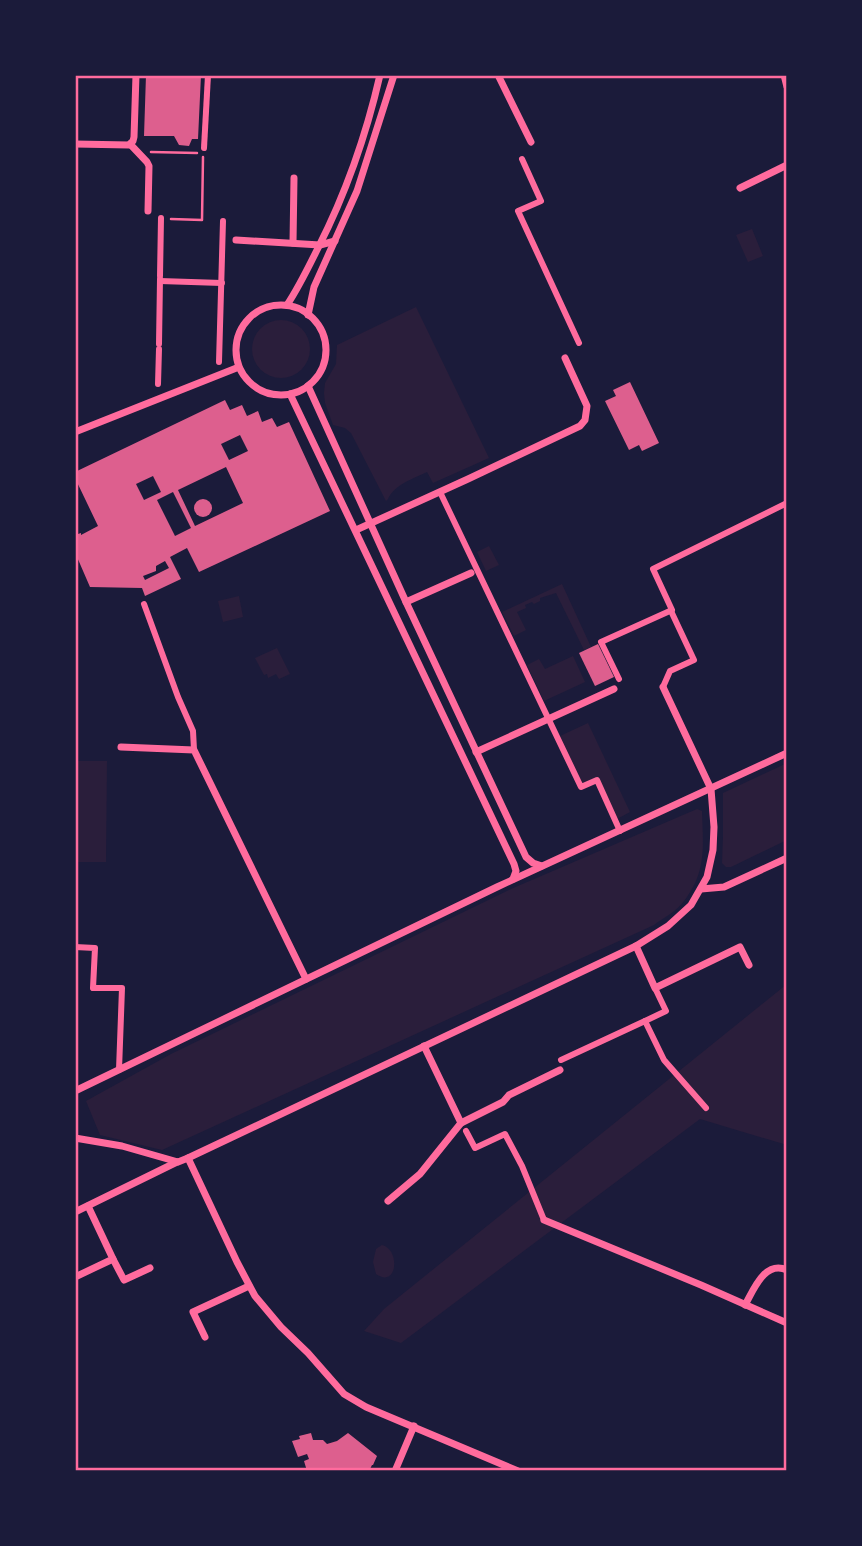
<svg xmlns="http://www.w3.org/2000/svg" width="862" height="1546" font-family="Raleway,sans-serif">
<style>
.green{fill:#2a1e3b}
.building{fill:#dd5f8e;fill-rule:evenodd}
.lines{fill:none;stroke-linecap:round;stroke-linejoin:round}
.path{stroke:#ff6b9d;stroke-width:2.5}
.pedestrian{stroke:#ff6b9d;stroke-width:6}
.minor{stroke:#ff6b9d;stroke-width:7}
.neatline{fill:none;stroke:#ff6b9d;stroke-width:2.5}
</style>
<rect width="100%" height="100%" fill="#1b1b3a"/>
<g class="green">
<path d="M752,229L763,256L748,262L736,235Z"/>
<path d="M416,307L489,458L433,483L427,472C413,479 395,484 388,499L386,501L351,433L345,428L333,425L325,403L324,393L325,383L336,364L337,345Z"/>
<circle cx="281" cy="349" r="29"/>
<path d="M489,546L499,565L486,571L477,552Z"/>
<path d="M562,584L591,647L584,650L556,593L540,598V601L534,604L532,602L525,605L526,608L517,612L526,630L514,636L502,612Z"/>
<path d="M239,596L243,617L223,622L218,601Z"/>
<path d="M277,648L290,674L279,679L276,674L268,678L267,674L264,675L255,658Z"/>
<path d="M573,656L585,682L544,701L527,665L539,659L545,669Z"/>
<path d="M588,723L630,812L617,819L597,777L582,784L560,736Z"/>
<path d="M75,761H107L106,862H75Z"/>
<path d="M787,763V840L731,867H726L722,863L723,837V793Z"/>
<path d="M697,809L702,811C703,846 707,871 684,901C677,911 663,918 654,925L162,1150L100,1135L86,1101L171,1054L511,889Z"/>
<path d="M787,984V1145L700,1119L401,1343L364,1331L384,1309Z"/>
<path d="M382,1245C401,1250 397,1289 376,1274L373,1262L376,1249Z"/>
</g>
<g class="building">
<path d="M146,75H201L198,139H192L189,146L179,145L174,136H144Z"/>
<path d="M630,382L659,443L642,451L639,445L629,450L605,401L616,396L613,390Z"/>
<path d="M225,400L230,410L242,405L247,416L258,411L262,422L272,418L277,427L289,422L330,511L199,572L187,548L170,557L181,579L145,596L142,588L90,587L77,557L78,534L81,533V535L98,526L75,478V472ZM240,435L248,451L229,460L221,444ZM226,467L243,503L195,526L178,490ZM153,476L161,492L144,500L136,484ZM173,492L191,528L175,536L157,500ZM165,561L169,568L145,580L143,576L156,571V566Z"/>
<circle cx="203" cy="508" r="9"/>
<path d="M598,644L614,677L595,686L579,653Z"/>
<path d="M311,1433L313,1440H323L327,1444L337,1441L348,1433L377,1456L373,1465H372L369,1471H307L304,1461L309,1459L307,1454L298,1457L292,1441L300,1439L299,1436Z"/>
</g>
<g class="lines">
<g class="path">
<path d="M151,152L197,153"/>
<path d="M171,219L202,220L203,157"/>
</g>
<g class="pedestrian">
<path d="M204,148L208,75"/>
<path d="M522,159L541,201L518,211L579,343"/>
<path d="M160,276L161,218"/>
<path d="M160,281L222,283"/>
<path d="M159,344L160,279"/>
<path d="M219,362L223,221"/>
<path d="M158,384L159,349"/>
<path d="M440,492L581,787L597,780L620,831"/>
<path d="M144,604L178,697L193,731L194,750"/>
<path d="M619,679L601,642L672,610L653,569L787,503"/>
<path d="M663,687L670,671L694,660L671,611"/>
<path d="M75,947L95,948L93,988H122L119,1070"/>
<path d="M645,1021L666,1011L655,988"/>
<path d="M561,1060L645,1021L664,1060L706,1108"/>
<path d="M466,1131L475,1148L505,1134L522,1166L544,1220"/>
</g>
<g class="minor">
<path d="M498,75L531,142"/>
<path d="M784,75L787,87"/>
<path d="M75,144L129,145L133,141L134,137L136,75"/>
<path d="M130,144L147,162L149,166L148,211"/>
<path d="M740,188L787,165"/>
<path d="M236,240L320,245L335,241"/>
<path d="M293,243L294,178"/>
<path d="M287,305C299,287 308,268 318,248C346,193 366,136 380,75"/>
<circle cx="281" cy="350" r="45"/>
<path d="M308,315L314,287L357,191L394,75"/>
<path d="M308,386L406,602L526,857L533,863L542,866"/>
<path d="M290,394L514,864L516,871L513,879"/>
<path d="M75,432L239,367"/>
<path d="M356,530L468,479L580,426L585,420L587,406L565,358"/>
<path d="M406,602L471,573"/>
<path d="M121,747L194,750L306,979"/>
<path d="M476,752L614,689"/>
<path d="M701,889L724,887L787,858"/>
<path d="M636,946L655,988L740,947L749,965"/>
<path d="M424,1046L461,1123"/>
<path d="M75,1091L497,887L787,753"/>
<path d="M75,1138L122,1146L178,1162L188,1158L636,946L668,926L691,905L707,877L713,850L714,827L711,789L663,687"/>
<path d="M188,1158L237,1262L255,1296L281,1327L308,1353L344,1394L366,1407L518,1471"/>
<path d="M388,1201L420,1174L461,1123L503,1102L509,1095L560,1070"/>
<path d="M75,1212L177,1162"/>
<path d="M544,1220L701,1285L787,1323"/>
<path d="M113,1259L124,1280L150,1268"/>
<path d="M75,1277L113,1259L88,1206"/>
<path d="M745,1305C754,1289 765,1260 787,1270"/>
<path d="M205,1337L193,1312L249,1286"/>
<path d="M395,1471L414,1426"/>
</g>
</g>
<rect width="862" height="1546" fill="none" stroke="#1b1b3a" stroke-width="154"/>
<rect x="77" y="77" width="708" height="1392" class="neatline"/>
</svg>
